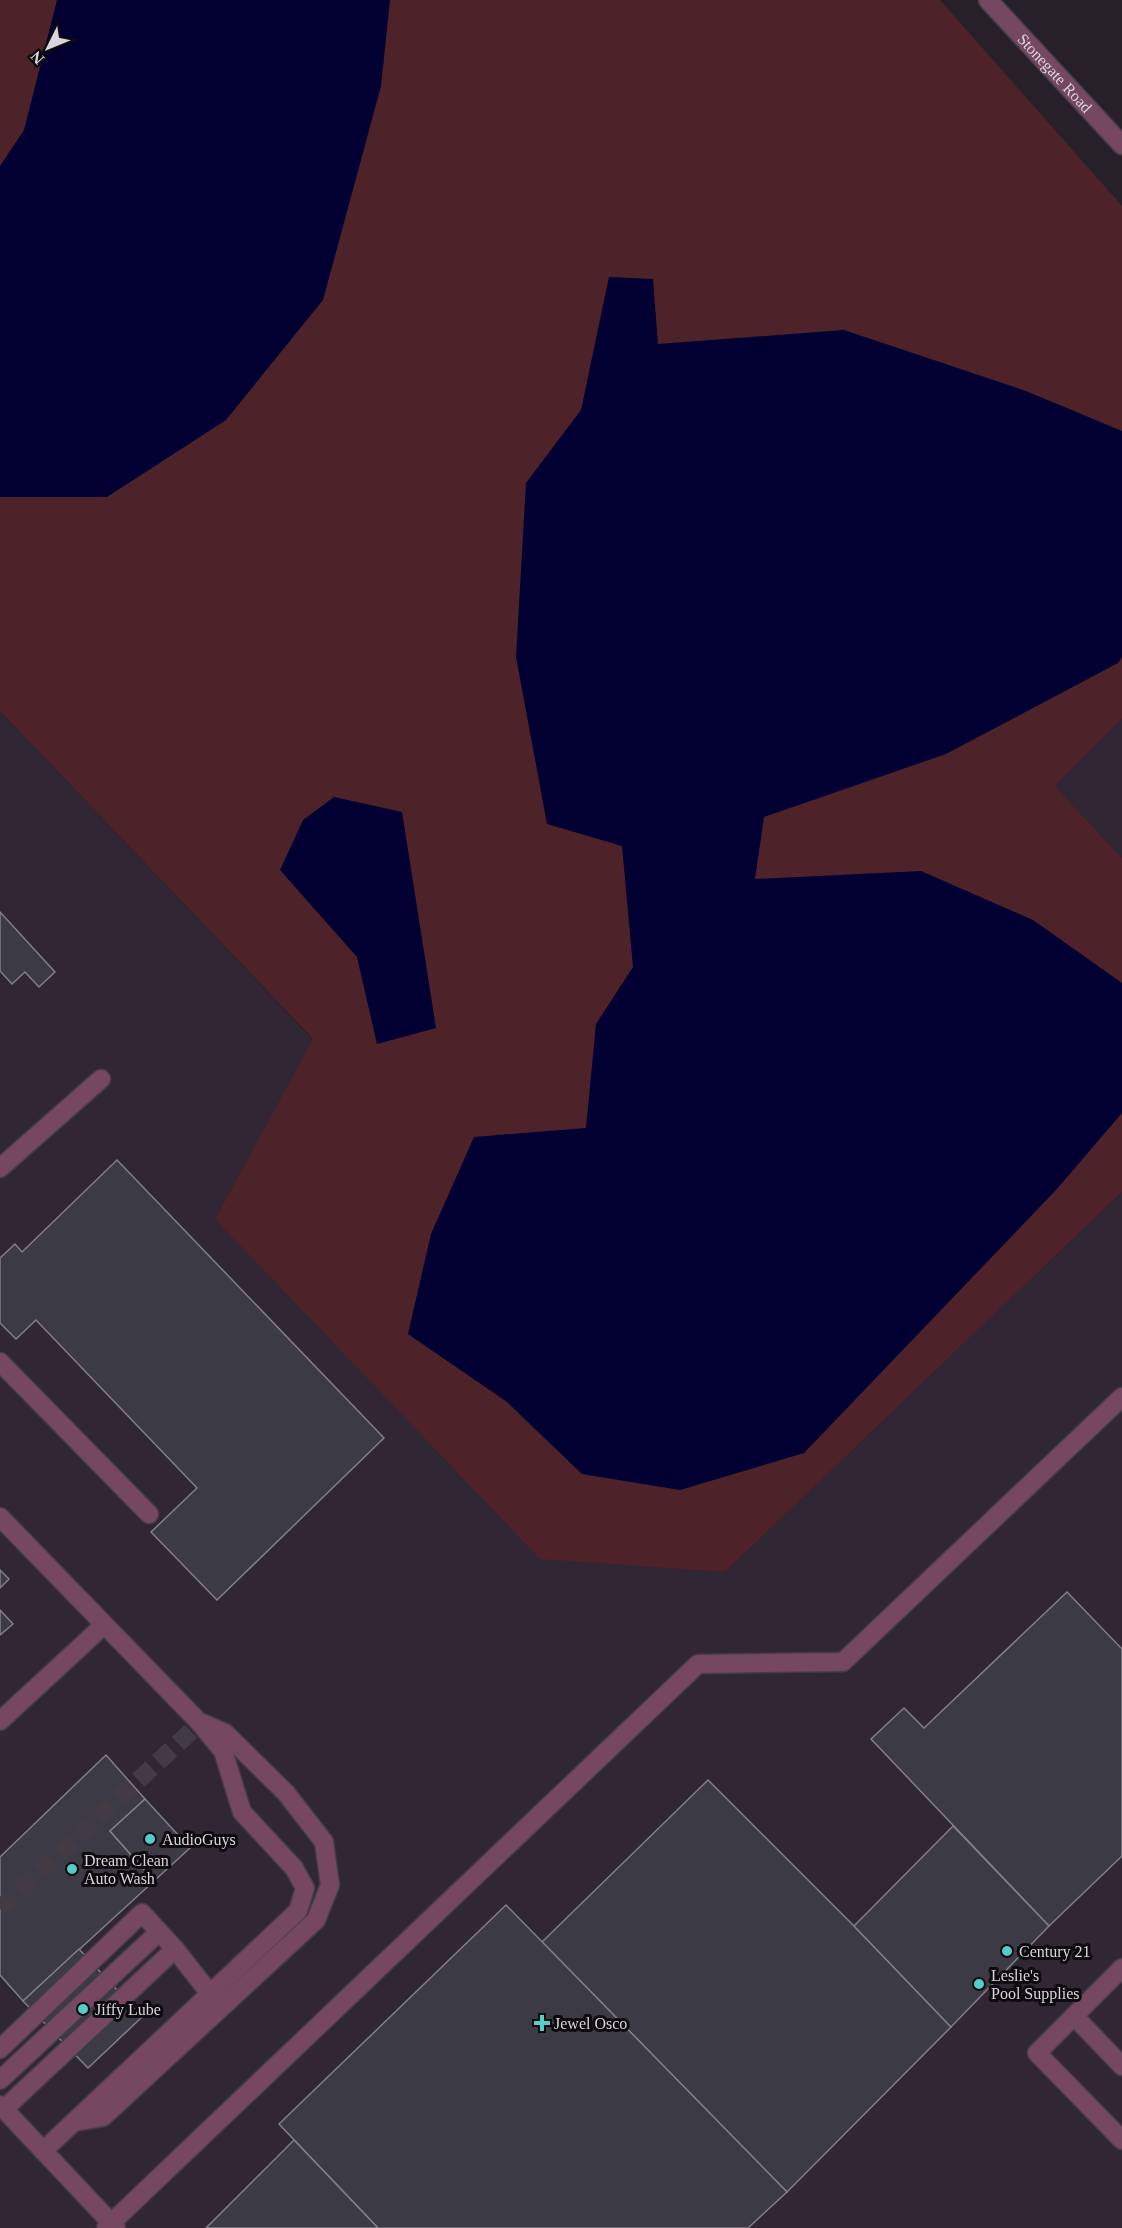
<svg xmlns="http://www.w3.org/2000/svg" width="1122" height="2228" font-family="Georgia,serif">
<style>
.built{fill:#312633}
.green{fill:#4d2329}
.water{fill:#020032}
.building{fill:#3c3a45;stroke:#817f8a;stroke-width:1.5}
.lines{fill:none;stroke-linecap:round;stroke-linejoin:round}
.minor-tunnel{stroke:#423b43;stroke-width:18;stroke-dasharray:18 9;stroke-linecap:butt}
.minor-casing{stroke:#443d45;stroke-width:21}
.minor{stroke:#754760;stroke-width:18}
.poi-dot{fill:#53cdc9;stroke:#0e0b0f;stroke-width:2}
.labels{text-anchor:middle;stroke-width:6;stroke-linejoin:round;paint-order:stroke}
.street-label{font-size:16px;fill:#dad5db;stroke:#0e0b0f}
.poi-label{font-size:16px;fill:#dad5db;stroke:#0e0b0f;text-anchor:start}
</style>
<rect width="100%" height="100%" fill="#272028"/>
<g class="built">
<path d="M0,711L313,1040L215,1219L725,1572L1122,1192V2228H0Z"/>
<path d="M1122,719V858L1055,786Z"/>
</g>
<path class="green" d="M0,0H940L1122,206V719L1055,786L1122,858V1192L725,1572L540,1559L215,1219L313,1039L0,711Z"/>
<g class="water">
<path d="M57,0H390L381,86L323,300L226,420L107,497H0V166L24,130Z"/>
<path d="M609,277L653,279L658,344L844,330L1026,391L1122,431V657L1118,663L946,754L764,817L755,879L921,871L1033,920L1122,983V1113L1056,1190L804,1453L680,1490L582,1474L507,1402L408,1334L431,1234L474,1137L586,1128L596,1024L633,967L622,846L547,824L516,657L526,483L581,410Z"/>
<path d="M334,797L402,812L436,1028L377,1044L357,957L280,870L303,820Z"/>
</g>
<g class="building">
<path d="M0,912L55,972L39,987L25,972L12,984L0,971Z"/>
<path d="M117,1160L384,1438L217,1600L151,1532L197,1488L36,1320L16,1339L0,1323V1258L15,1244L22,1252Z"/>
<path d="M0,1570L9,1579L0,1588Z"/>
<path d="M1067,1592L1122,1649V1856L1049,1926L871,1739L904,1708L924,1728Z"/>
<path d="M0,1610L13,1624L0,1635Z"/>
<path d="M106,1755L145,1799L110,1831L154,1881L23,2001L0,1975V1857Z"/>
<path d="M708,1780L854,1926L951,2027L787,2192L542,1942Z"/>
<path d="M145,1799L190,1848L154,1881L110,1831Z"/>
<path d="M953,1826L1049,1926L951,2027L854,1926Z"/>
<path d="M506,1905L787,2192L748,2228H378L279,2124Z"/>
<path d="M79,1949L142,2017L88,2068L23,2001Z"/>
<path d="M294,2140L378,2228H206Z"/>
</g>
<g class="lines">
<path class="minor-tunnel" d="M0,1909L200,1723"/>
<g class="minor-casing">
<g id="minor">
<path id="s1" d="M988,0L1122,145"/>
<path d="M0,1168L101,1079"/>
<path d="M0,1362L149,1514"/>
<path d="M0,1517L200,1723L223,1751L242,1812L294,1868L305,1888L298,1911L43,2151"/>
<path d="M0,1721L104,1625"/>
<path d="M1122,1968L1037,2053L1122,2140"/>
<path d="M1074,2016L1122,2066"/>
<path d="M0,2049L142,1913L175,1949L211,1995"/>
<path d="M0,2080L159,1932"/>
<path d="M0,2105L116,2228"/>
<path d="M4,2109L175,1949"/>
<path d="M75,2122L103,2117L316,1920L330,1885L324,1842L286,1793L225,1733L202,1723"/>
<path d="M106,2228L698,1664L843,1662L1122,1397"/>
</g>
</g>
<use href="#minor" class="minor"/>
</g>
<g class="poi-dot">
<circle cx="150" cy="1839" r="6"/>
<circle cx="72" cy="1869" r="6"/>
<circle cx="1007" cy="1951" r="6"/>
<circle cx="979" cy="1984" r="6"/>
<circle cx="83" cy="2009" r="6"/>
<path d="M539 2014h6v6h6v6h-6v6h-6v-6h-6v-6h6z"/>
</g>
<g class="labels">
<g class="street-label">
<text dy="6" stroke="none"><textPath href="#s1" startOffset="99">Stonegate Road</textPath></text>
</g>
<g class="poi-label">
<text x="162" y="1845">AudioGuys</text>
<text x="84" y="1866">Dream Clean<tspan x="84" dy="18">Auto Wash</tspan></text>
<text x="1019" y="1957">Century 21</text>
<text x="991" y="1981">Leslie's<tspan x="991" dy="18">Pool Supplies</tspan></text>
<text x="95" y="2015">Jiffy Lube</text>
<text x="554" y="2029">Jewel Osco</text>
</g>
</g>
<g transform="translate(48 48) rotate(227)" stroke="#0e0b0f" stroke-width="4.5" paint-order="stroke">
<path d="M0-4.5L10 22L0 15L-10 22Z" fill="#dad5db"/>
<text y="-9" font-size="16" font-weight="bold" text-anchor="middle" fill="#dad5db">N</text>
</g>
</svg>
